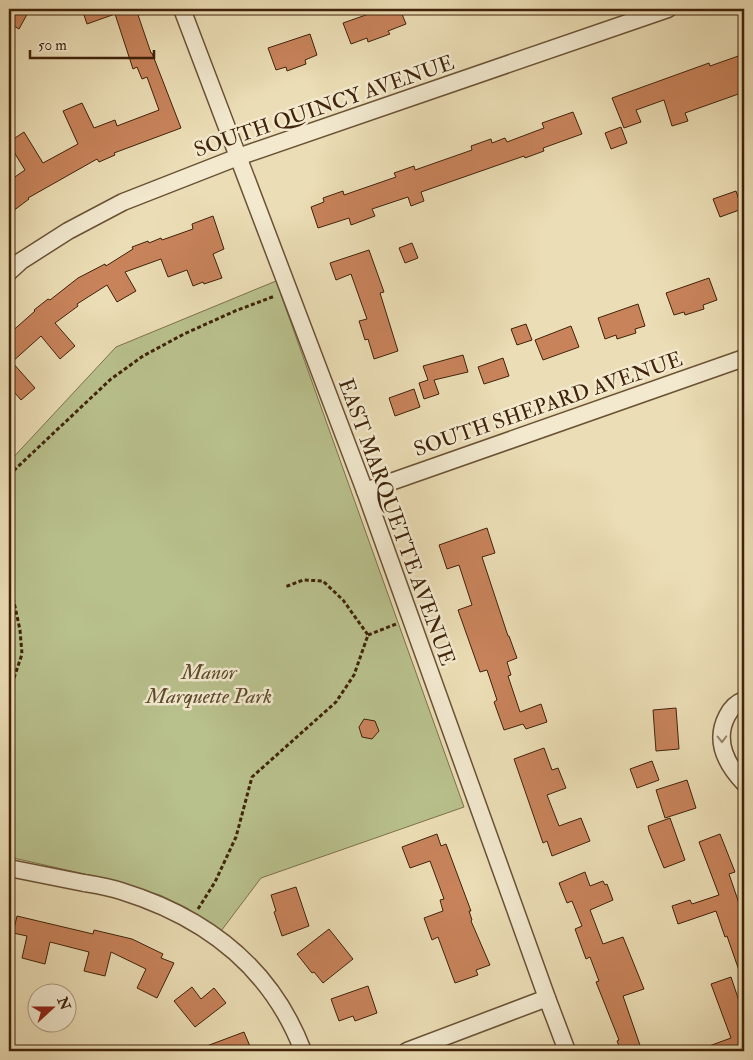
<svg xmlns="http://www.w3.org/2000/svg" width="753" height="1060" font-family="'IM FELL Double Pica',serif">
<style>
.green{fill:#b8c08c;stroke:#7c724b}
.building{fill:#c8835b;stroke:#40230a}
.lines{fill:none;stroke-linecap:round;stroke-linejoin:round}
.minor-casing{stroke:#6b5235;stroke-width:19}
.path{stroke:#40230a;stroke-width:3;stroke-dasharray:4 2.5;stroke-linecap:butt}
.minor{stroke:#f2e9cf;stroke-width:16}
.oneway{stroke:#99866c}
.labels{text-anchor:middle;stroke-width:5;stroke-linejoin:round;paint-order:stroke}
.street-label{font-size:21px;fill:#40230a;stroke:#f2e9cf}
.park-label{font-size:21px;font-style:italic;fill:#5e4a2a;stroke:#f2e9cf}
</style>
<rect width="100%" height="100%" fill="#ebddb5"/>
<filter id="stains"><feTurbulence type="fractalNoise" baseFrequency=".004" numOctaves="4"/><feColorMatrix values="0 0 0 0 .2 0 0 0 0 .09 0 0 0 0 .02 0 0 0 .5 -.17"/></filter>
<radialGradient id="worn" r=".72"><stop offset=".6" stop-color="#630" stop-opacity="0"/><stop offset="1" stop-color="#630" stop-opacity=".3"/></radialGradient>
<path class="green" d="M276,281L464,807L261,878L221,931L187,908L160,895L98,877L9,857V462L116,347Z"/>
<g class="building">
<path d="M9,9H30L19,29L9,23Z"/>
<path d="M82,9H136L151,53H152L181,128L114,153L115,155L99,162L97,159L28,198L29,199L9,214V181L25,170L9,144V142L24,132L43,163L78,144L63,111L82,103L94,128L115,120L117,126L159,110L147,77L142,79L137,67L133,69L115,14L87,24Z"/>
<path d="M383,9H400L406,24L388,31L390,34L368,42L367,38L351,44L343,23Z"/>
<path d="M310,34L317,55L305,60L306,64L287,71L286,67L276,70L268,48Z"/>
<path d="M744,54V92L685,113L688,121L672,126L664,100L636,110L641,122L624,128L612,98L709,63L710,66Z"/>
<path d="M573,112L582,134L543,148L544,151L525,158L524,156L421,192L424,201L411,206L408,197L372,209L375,216L351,225L349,218L318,228L311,207L324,202L323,198L343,191L344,195L396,177L394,173L414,166L415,170L472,150L471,146L491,139L492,143L505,138L507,142L544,128L542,123Z"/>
<path d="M621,127L627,143L611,149L605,133Z"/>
<path d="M736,191L742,209L720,217L713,199Z"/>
<path d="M213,216L224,249L213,254L222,278L204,284L203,282L193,286L187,270L168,277L161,259L125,272L136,291L117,302L107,285L77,304L78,306L55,323L75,346L60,359L41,336L12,362L35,388L21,400L9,386V334L35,311L34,310L48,299L50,300L78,278L105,264L106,266L133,249L132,247L148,241L149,243L161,238L162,240L193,229L192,224Z"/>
<path d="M412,243L418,258L405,263L399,248Z"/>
<path d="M369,250L384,292L380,293L398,351L374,359L368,339L365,340L359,321L367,319L351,274L336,280L330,263Z"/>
<path d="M709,278L717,300L703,305L704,309L685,315L684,312L674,315L666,293Z"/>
<path d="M638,304L645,326L635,329L636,333L617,339L616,335L605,339L598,318Z"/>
<path d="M526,324L532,340L517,345L511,329Z"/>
<path d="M571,326L579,347L543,360L535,340Z"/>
<path d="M463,355L468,372L434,380L439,394L424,399L419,383L428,380L423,366Z"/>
<path d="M503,358L509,376L484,384L478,367Z"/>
<path d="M414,389L420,407L395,416L389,398Z"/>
<path d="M487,528L495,553L482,557L508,636H509L517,658L507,662L511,675L508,676L520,712L541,704L547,722L526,729L523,724L504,730L494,702L497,700L487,670L480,672L458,610L472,605L459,565L447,569L439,545Z"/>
<path d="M676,708L679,749L656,751L653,710Z"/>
<path d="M364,719L375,721L379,731L372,739L362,737L359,727Z"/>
<path d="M544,748L552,770L558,768L566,788L547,795L559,826L581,818L590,841L552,856L547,841L543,843L514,759Z"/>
<path d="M652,761L659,780L637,788L630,769Z"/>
<path d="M687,780L696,808L665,818L656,790Z"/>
<path d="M670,818L685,860L664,868L649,831L648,826Z"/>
<path d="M437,834L441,846L446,844L471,911H469L472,920L471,921L490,965L476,970L478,975L455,983L438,937L432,940L424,918L443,911L440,900L444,899L430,861L410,868L402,847Z"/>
<path d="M720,834L735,872L729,874L744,918V979H742L727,936L725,937L716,911L678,924L672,906L690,900L692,904L719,895L699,842Z"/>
<path d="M585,872L590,886L603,881L605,885L607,884L613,900L590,910L603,944L623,937L644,989L623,996L642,1051H621L617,1041L619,1040L596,982L599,981L590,957L586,959L575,929L582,926L572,901L567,903L559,883Z"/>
<path d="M296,887L309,926L282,936L274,912L276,911L271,895Z"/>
<path d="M17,916L93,934L94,930L132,939L163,954L161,958L174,963L157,998L137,988L146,969L111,952L105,976L84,971L89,952L50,942L45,964L22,958L27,936L13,933Z"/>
<path d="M329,929L353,959L323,983L314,972L312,973L297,954Z"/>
<path d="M731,977L744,1016V1051H698V1050L731,1038L711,984Z"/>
<path d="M368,986L377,1013L355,1021L353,1016L339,1021L331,999Z"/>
<path d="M192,987L201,999L214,988L226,1003L195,1027L174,1001Z"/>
<path d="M244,1032L252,1051H197L196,1050Z"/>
</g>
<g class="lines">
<g class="minor-casing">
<g id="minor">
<path d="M182,9L365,491L547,998L567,1051"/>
<path d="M9,272L21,261L68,231L123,202L238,157L668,9"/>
<path d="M365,491L744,358"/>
<path d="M744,700C736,703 731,708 727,716C714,741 726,764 744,783"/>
<path d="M9,868C34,873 59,878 84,883C96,885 109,887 121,891C205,917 271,967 303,1051"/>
<path d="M407,1051L547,998"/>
</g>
</g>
<g class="path">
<path d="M9,475L111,379L143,356L184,334L235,311L275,296"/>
<path d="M9,579L20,630L22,654L9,693"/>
<path d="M368,635L396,624"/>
<path d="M198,909L215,882L236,837L252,777L336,702L354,675L368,635L343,600L323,581L303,580L285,587"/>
</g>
<use href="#minor" class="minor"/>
</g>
<defs><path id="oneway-chevron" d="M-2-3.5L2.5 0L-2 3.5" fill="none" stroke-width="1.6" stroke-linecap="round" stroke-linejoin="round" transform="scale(1.25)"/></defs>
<use class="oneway" href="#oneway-chevron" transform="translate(722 739) rotate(89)"/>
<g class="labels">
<g class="street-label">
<text transform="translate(324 106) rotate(-19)" y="7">SOUTH QUINCY AVENUE</text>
<text transform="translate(548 404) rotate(-19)" y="7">SOUTH SHEPARD AVENUE</text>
<text transform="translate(397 522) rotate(70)" y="7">EAST MARQUETTE AVENUE</text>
</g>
<g class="park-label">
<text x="209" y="679">Manor<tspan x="209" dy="24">Marquette Park</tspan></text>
</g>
</g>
<rect width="753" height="1060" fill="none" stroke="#ebddb5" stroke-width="30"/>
<rect x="10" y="10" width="733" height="1040" fill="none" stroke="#40230a" stroke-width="2.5"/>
<rect x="15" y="15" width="723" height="1030" fill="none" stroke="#40230a"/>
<g transform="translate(52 1008) rotate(69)"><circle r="24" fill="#f2e9cf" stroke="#ab9a80"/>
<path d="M0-4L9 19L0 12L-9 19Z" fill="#8f2418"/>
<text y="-8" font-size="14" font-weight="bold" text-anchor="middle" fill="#40230a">N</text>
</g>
<path d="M30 50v8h124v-8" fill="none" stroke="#40230a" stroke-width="2.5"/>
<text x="38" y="50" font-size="15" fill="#40230a" stroke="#f2e9cf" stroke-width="4" paint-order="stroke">50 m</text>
<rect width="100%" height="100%" filter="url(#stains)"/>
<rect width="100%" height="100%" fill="url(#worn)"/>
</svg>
